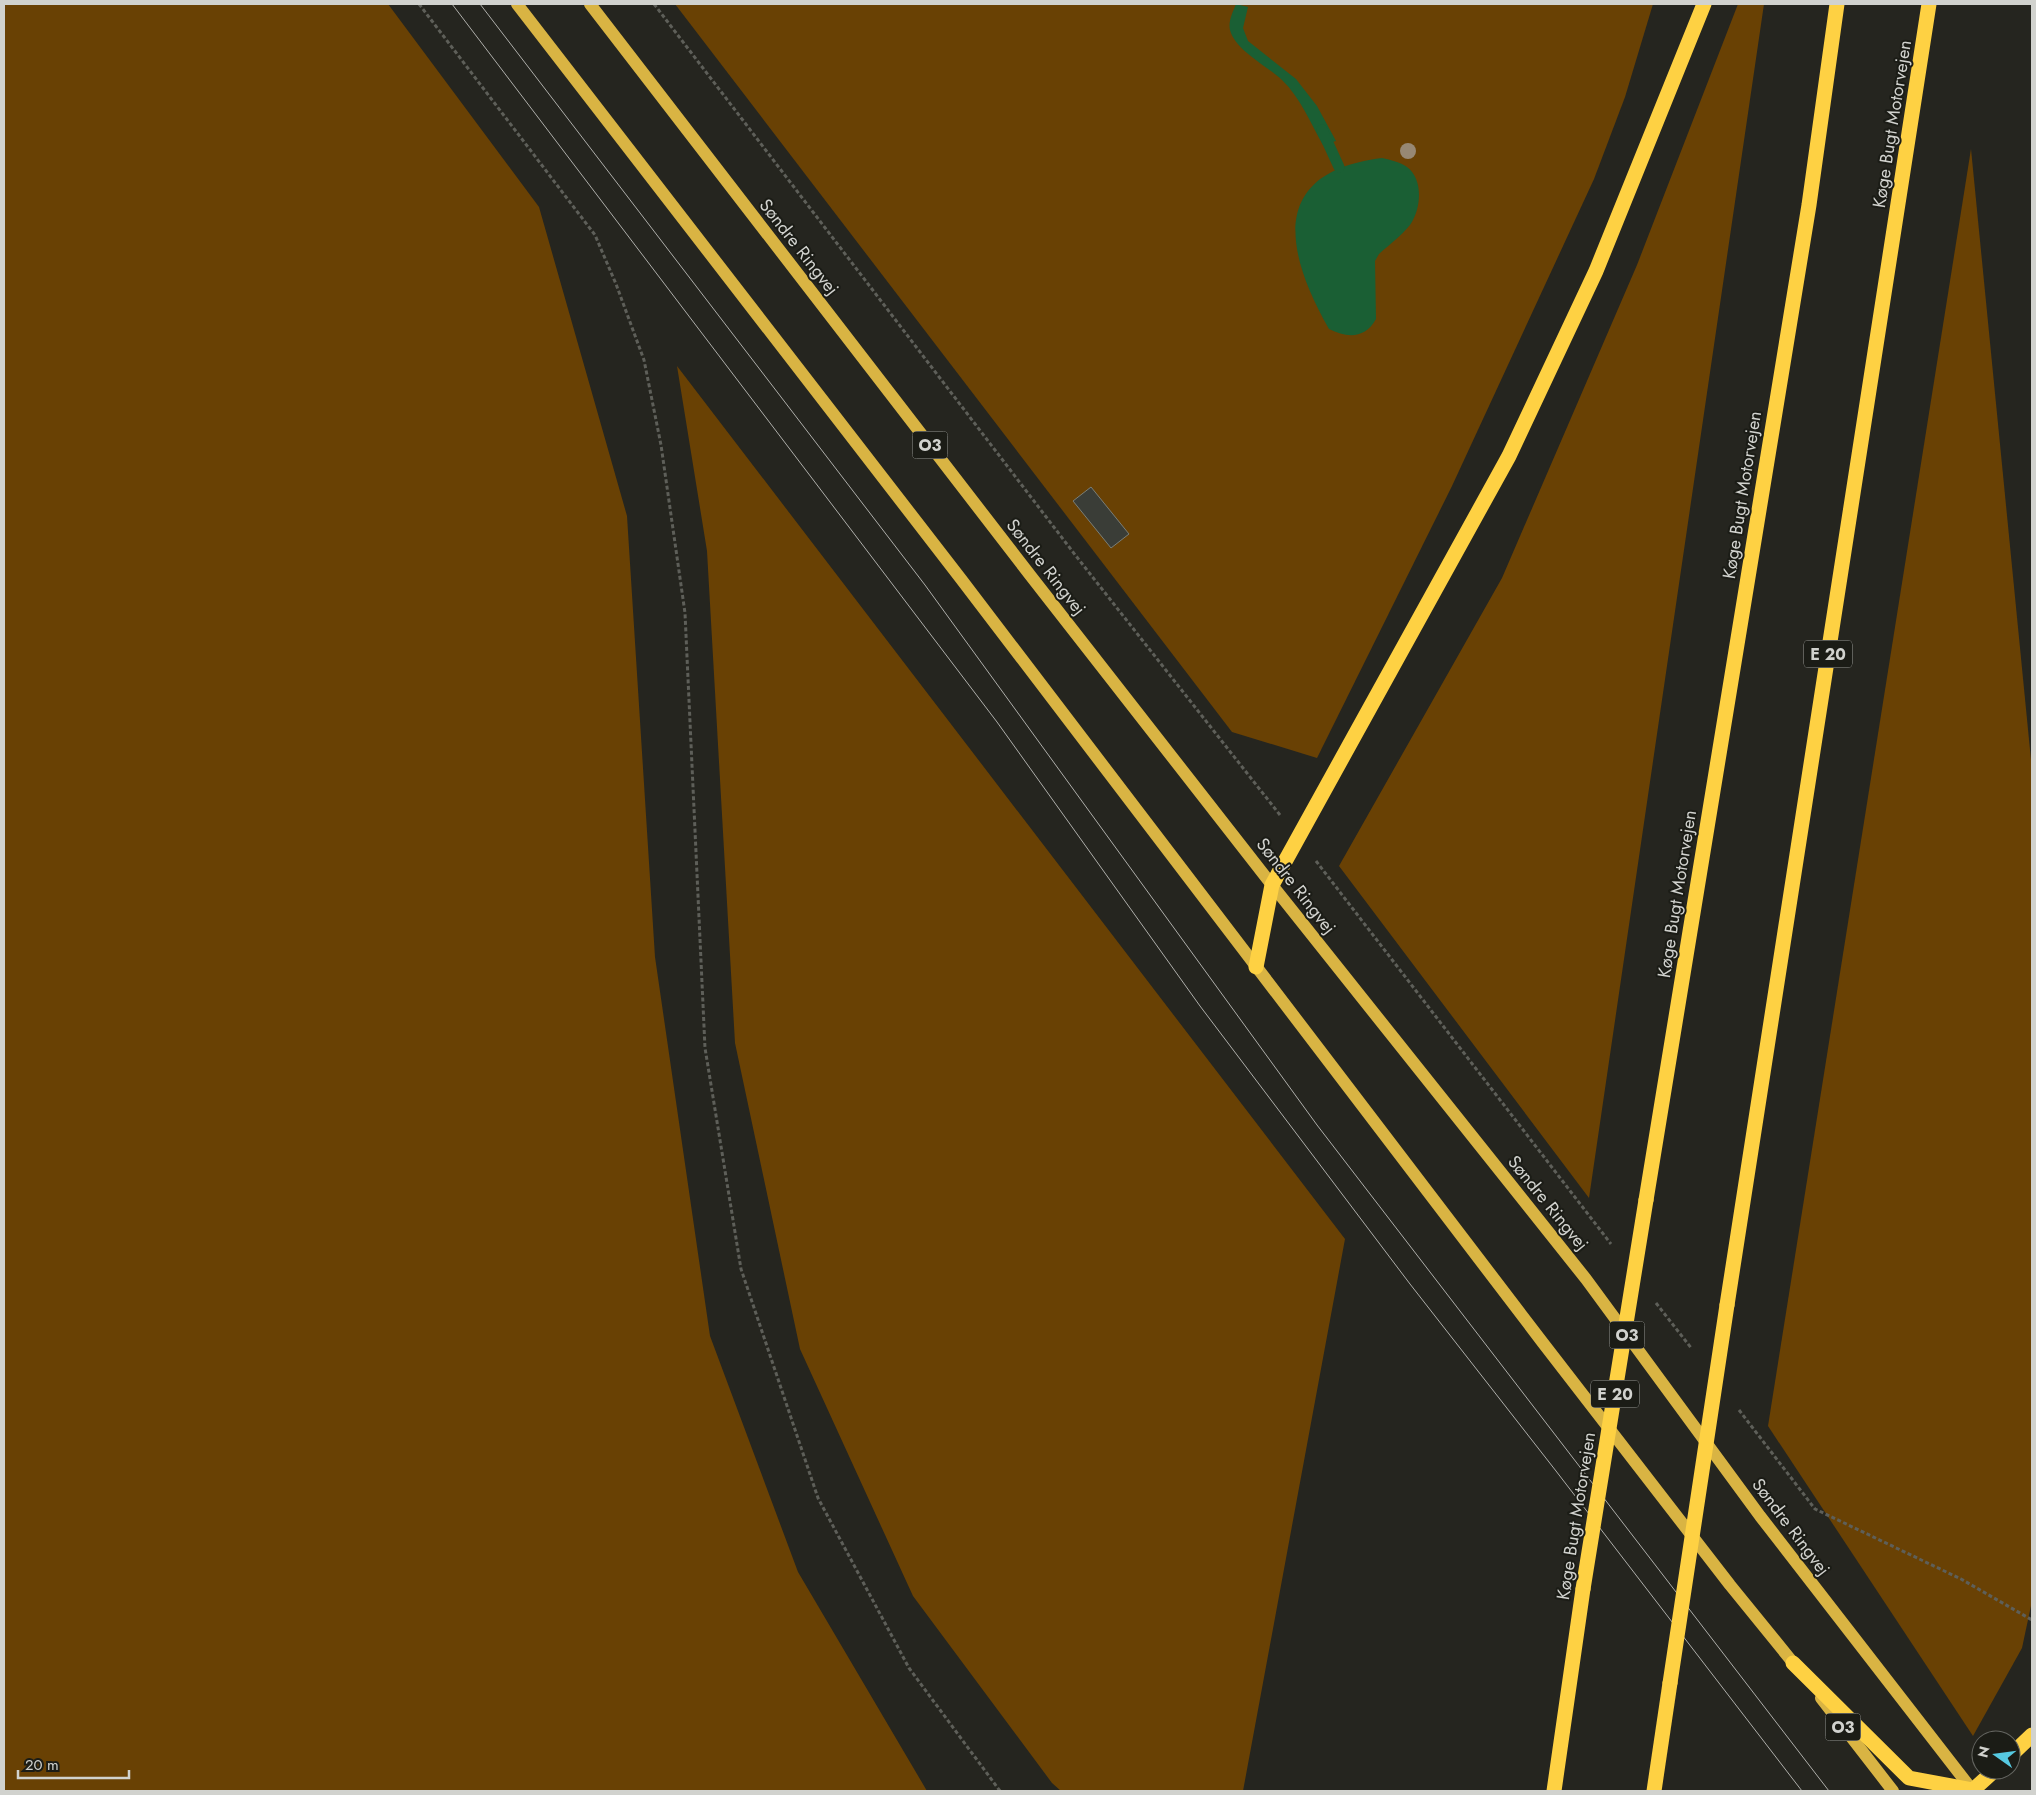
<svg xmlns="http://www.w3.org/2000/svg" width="2036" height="1795" font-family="Jost,sans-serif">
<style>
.green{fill:#694104}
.water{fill:#1a5f34}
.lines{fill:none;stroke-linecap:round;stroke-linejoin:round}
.stream{stroke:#1a5f34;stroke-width:11}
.building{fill:#3a3d37;stroke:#7a7e77}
.path{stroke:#5e5f59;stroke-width:3;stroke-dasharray:4 2.5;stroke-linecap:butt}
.major{stroke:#d9b443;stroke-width:12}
.highway{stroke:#fed143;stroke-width:15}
.tram{stroke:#aeaeaa;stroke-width:1}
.highway-bridge{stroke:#fed143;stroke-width:15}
.tree{fill:#978874}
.labels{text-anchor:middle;stroke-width:4;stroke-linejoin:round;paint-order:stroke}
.shield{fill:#1b1c16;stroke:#9a9b97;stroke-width:1}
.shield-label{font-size:16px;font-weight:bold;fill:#d1d2ce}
.street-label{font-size:18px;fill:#d1d2ce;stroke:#1b1c16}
</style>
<rect width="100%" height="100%" fill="#25251f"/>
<g class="green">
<path d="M4,4H388L539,207L627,516L655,957L710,1336L798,1572L927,1791H4Z"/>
<path d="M675,4H1653L1625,97L1594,179L1452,486L1317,758L1232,732Z"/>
<path d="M1738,4H1764L1589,1198L1339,866L1502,578L1637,265Z"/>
<path d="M1971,149L2032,770V1601L2022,1648L1973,1736L1768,1426Z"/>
<path d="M677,366L1345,1239L1243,1791H1061L1052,1783L913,1596L800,1349L735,1043L707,551Z"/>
</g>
<g class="water">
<path d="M1236,4L1248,7L1243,28L1248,41L1296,79L1317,106L1336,141L1323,145C1311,124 1300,97 1282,80C1267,66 1235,50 1230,30C1228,21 1233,12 1236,4Z"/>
<path d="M1382,158C1391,160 1400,162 1407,167C1424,180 1421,209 1410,225C1401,236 1389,245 1379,254L1375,261L1376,319C1365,339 1347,338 1329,329C1285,252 1268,172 1382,158Z"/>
</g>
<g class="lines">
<path class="stream" d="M1322,130L1339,167"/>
</g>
<path class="building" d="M1091,487L1129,534L1111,548L1073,501Z"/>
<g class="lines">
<g class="path">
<path d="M419,4L595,235L616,284L644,360L661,445L685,613L705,1048L741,1269L818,1498L909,1668L1000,1791"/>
<path d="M654,4L1076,556L1280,815"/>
<path d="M1316,861L1611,1244"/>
<path d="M1656,1303L1692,1349"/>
<path d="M1739,1410L1815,1509L1961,1579L2032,1620"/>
</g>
<g class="major">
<path d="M517,4L961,579L1543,1343L1730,1585L1799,1670"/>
<path d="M590,4L1030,575L1272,885L1586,1279L1760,1516L1973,1791"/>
<path d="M1821,1698L1893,1791"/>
</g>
<g class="highway">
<path d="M1256,967L1272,885L1509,456L1596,271L1704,4"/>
<path d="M1646,1200L1809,205L1837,4"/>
<path d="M1727,1305L1929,4"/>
<path d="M1793,1663L1909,1778L1973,1790L1995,1770"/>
<path d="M2011,1755L2032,1735"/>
<path d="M1554,1791L1583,1589"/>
<path d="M1654,1791L1670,1683"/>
</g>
<g class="tram">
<path d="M452,4L997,722L1200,1006L1410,1284L1556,1471L1802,1791"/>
<path d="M480,4L925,585L1317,1125L1829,1791"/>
</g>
<g class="highway-bridge">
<path d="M1583,1589L1646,1200"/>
<path d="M1670,1683L1727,1305"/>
</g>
</g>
<circle class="tree" cx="1408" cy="151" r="8"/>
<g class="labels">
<g class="shield">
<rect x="912.5" y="431.5" width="35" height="27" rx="4"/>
<rect x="1804" y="640.5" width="48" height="27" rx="4"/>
<rect x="1609.5" y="1321.5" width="35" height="27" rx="4"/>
<rect x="1591" y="1380.5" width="48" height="27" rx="4"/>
<rect x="1825.5" y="1713.5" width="35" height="27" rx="4"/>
</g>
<g class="shield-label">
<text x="930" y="451">O3</text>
<text x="1828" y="660">E 20</text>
<text x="1627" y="1341">O3</text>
<text x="1615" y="1400">E 20</text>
<text x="1843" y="1733">O3</text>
</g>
<g class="street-label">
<text transform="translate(1892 124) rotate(-81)" y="6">Køge Bugt Motorvejen</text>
<text transform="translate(799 247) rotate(52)" y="6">Søndre Ringvej</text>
<text transform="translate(1742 495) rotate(-81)" y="6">Køge Bugt Motorvejen</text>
<text transform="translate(1046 567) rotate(52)" y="6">Søndre Ringvej</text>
<text transform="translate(1296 886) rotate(52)" y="6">Søndre Ringvej</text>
<text transform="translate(1677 894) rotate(-81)" y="6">Køge Bugt Motorvejen</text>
<text transform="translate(1548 1203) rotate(51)" y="6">Søndre Ringvej</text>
<text transform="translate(1576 1516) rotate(-81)" y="6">Køge Bugt Motorvejen</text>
<text transform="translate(1791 1527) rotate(53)" y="6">Søndre Ringvej</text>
</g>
</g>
<rect width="2036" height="1795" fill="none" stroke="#d1d2ce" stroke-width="10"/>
<g transform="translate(1996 1755) rotate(284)"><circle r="24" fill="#1b1c16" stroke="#646560"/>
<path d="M0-4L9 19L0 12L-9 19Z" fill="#56c9e1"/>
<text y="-8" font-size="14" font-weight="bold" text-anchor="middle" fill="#d1d2ce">N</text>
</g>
<path d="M18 1770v8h111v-8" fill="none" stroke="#d1d2ce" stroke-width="2.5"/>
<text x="25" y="1770" font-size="15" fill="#d1d2ce" stroke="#1b1c16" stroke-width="4" paint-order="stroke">20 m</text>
</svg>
